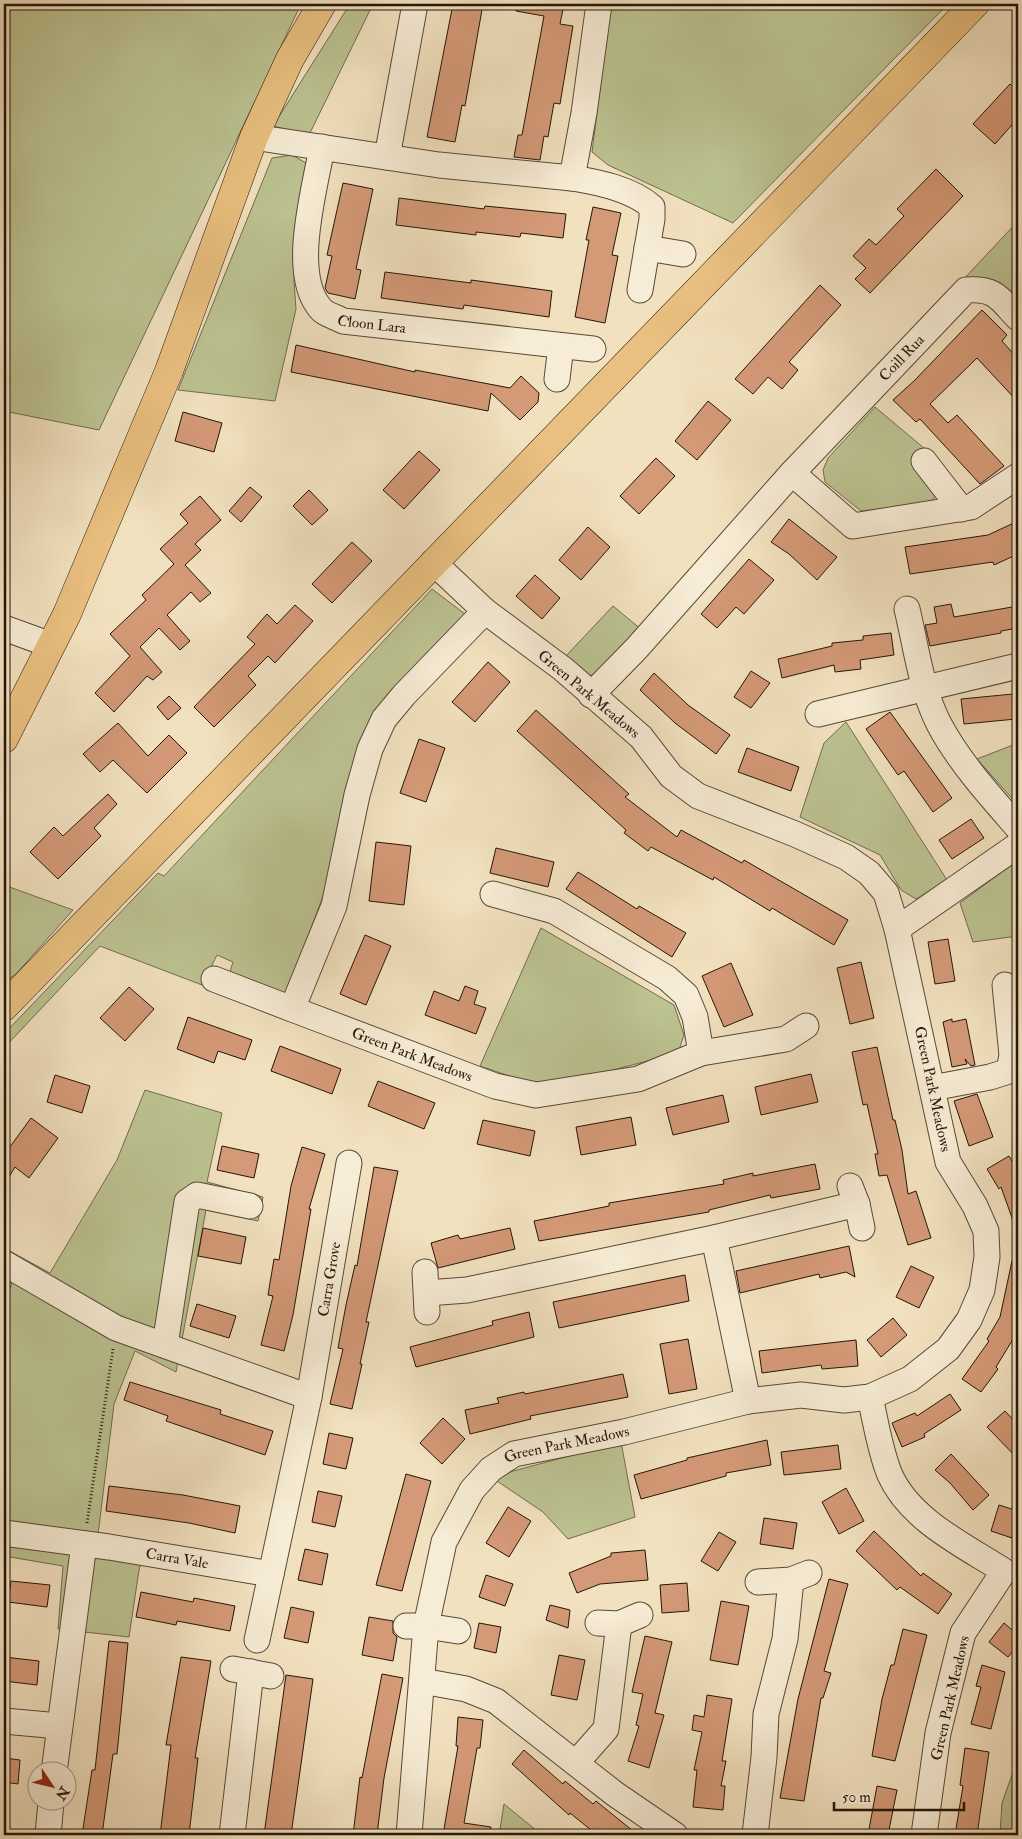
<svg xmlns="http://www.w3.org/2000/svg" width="1022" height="1839" font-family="'IM FELL Double Pica',serif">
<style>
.green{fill:#bcc291;stroke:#706c4e}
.building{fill:#d49977;stroke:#23160a}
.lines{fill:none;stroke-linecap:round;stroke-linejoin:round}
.minor-casing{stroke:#574937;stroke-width:27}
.major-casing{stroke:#23160a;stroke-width:29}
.path{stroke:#23160a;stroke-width:3;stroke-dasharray:1 2.5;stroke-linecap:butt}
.minor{stroke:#f7ecd5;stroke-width:25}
.major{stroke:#e9c080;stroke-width:28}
.labels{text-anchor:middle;stroke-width:4;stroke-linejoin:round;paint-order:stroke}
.street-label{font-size:15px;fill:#23160a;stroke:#f7ecd5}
</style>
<rect width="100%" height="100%" fill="#f2e1bf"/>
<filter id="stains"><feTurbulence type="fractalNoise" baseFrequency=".004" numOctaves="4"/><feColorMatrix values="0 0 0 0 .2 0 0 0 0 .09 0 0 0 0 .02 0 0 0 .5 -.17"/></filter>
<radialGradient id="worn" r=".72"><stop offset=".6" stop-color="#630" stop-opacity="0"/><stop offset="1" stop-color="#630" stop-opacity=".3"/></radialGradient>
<g class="green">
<path d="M4,4H301L99,430L4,411Z"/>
<path d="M350,4H373L309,135L273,126Z"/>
<path d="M611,4H948L733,223L608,165L592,152Z"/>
<path d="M292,155L308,164L294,281L296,309L275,401L178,390L272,158Z"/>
<path d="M1018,221V300L962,281Z"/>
<path d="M875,407L925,449L936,496L929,503L861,511L825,482L823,470L828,458Z"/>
<path d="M432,589L465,614L372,730L347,785L325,891L286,994L228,978L233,962L217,955L202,985L100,946L4,1048V1034L158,873L164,876Z"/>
<path d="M613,606L642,630L595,676L585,674L565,657Z"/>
<path d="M846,722L947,880L916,899L901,890L880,855L800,817L824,743Z"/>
<path d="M1018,743V805L977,759Z"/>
<path d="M1018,860V936L973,942L960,903Z"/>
<path d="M4,885L73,910L17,973L4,983Z"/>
<path d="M541,928L674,1005L684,1035L678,1053L582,1078L533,1084L480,1066Z"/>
<path d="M145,1090L222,1113L207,1182L263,1197L258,1221L206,1210L176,1372L135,1351L114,1404L98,1535L147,1541L139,1570L129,1637L58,1629L63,1566L4,1556V1302L12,1284L4,1281V1248L50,1273L117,1160Z"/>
<path d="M621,1442L635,1517L568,1539L543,1512L491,1477Z"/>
<path d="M1018,1758V1835H1000L1002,1803Z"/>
<path d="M504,1804L542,1835H499Z"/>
</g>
<g class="building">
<path d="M453,4H483L465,106L462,105L455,142L427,137Z"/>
<path d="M517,4H564L560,24L573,26L560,104L554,103L548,137L544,136L540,160L514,157L518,135H522L544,16L516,11Z"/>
<path d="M1010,84L1018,91V118L995,144L973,124Z"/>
<path d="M936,169L963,196L870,293L855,279L866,268L853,256L869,239L876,245L904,216L897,209Z"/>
<path d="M343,183L373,189L356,269L361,270L355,299L328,293L325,288L332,256L327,255Z"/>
<path d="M399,198L484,209L485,206L566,214L563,238L521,233L520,237L476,232V235L396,225Z"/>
<path d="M593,207L621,213L612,255L618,256L605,323L575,317L589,240H586Z"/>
<path d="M385,272L471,283V280L552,291L549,317L464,305L463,309L381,298Z"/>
<path d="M820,285L841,305L789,362L798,370L782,389L768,377L753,394L735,379Z"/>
<path d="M982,310L1007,335L1002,341L1018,359V402L977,358L930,404L948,423L957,415L1004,466L980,484L920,419L916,422L893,400L915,380Z"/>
<path d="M296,345L415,372V370L510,388L521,376L539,393L538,402L520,420L491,393L488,411L291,372Z"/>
<path d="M708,401L731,420L697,460L675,441Z"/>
<path d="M183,412L222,423L214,452L175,441Z"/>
<path d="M419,451L440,470L404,509L383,490Z"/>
<path d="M656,458L675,476L639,514L620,496Z"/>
<path d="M250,487L262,497L241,522L229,511Z"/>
<path d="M309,490L328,510L312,525L293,506Z"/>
<path d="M200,496L221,520L195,544L201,550L185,565L211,593L200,602L191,592L167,615L190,641L180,650L159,628L140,647L162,672L153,680L147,676L114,712L95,693L130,656L110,634L146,600L142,595L174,564L160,549L188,523L180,514Z"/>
<path d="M789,519L837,557L817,580L789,554L771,542Z"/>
<path d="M1018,521V554L994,565L993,562L910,574L905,547L988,535Z"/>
<path d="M588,527L610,547L581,580L559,560Z"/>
<path d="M352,542L372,561L332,603L312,584Z"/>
<path d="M749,559L774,580L744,614L736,607L717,628L701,614Z"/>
<path d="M535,575L560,598L542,619L516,596Z"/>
<path d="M951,604L954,617L1018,606V628L1001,631V633L930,646L925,625L937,623L934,607Z"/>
<path d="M295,605L313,621L275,663L268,656L248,676L256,685L214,727L194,707L255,644L247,637L267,614L277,624Z"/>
<path d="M891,633L894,655L860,660L861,669L835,672L834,665L782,678L778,659L832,646V643L863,640V636Z"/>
<path d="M488,662L510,682L475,722L452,702Z"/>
<path d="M751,671L770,683L751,708L734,697Z"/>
<path d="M654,673L688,705L730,735L716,754L675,723L640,690Z"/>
<path d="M1013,694L1016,719L964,724L961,699Z"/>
<path d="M169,696L181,708L168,720L157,707Z"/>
<path d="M536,710L629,794L625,797L677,837L681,830L742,863L744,860L848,920L834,945L772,908L770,911L714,877L713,880L651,847L648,851L624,833L626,830L517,731Z"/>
<path d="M890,712L952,798L933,812L904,771L898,775L866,729Z"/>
<path d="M118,723L148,756L169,735L187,753L147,793L113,760L100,772L83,754Z"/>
<path d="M419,739L445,748L426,802L400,793Z"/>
<path d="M747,748L799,767L791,791L738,772Z"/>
<path d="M108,794L117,804L94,828L101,836L58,879L30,852L54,827L63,836Z"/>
<path d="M971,819L984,838L952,859L939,840Z"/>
<path d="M376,842L411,846L404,905L369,901Z"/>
<path d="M496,848L554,862L548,887L490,873Z"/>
<path d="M578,872L637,909L639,906L686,933L672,957L566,889Z"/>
<path d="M365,935L391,946L366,1005L340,994Z"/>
<path d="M948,939L955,981L935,984L928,942Z"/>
<path d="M861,962L874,1018L850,1024L837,968Z"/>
<path d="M731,963L753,1015L724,1027L702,976Z"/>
<path d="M465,986L478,991L474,1004L486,1008L476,1034L425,1015L434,991L459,1001Z"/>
<path d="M129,987L154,1009L125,1041L100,1018Z"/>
<path d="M188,1017L252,1040L245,1060L218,1051L214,1063L177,1049Z"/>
<path d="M952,1019V1022L966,1019L975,1065L971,1066L965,1059L967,1064L952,1067L943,1022Z"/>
<path d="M280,1046L341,1069L332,1094L271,1071Z"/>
<path d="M877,1047L893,1120H895L902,1150L908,1194L916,1191L931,1238L908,1245L887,1175L879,1176L875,1154H878L867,1104L863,1105L852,1052Z"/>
<path d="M811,1074L818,1102L761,1115L755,1087Z"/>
<path d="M55,1075L90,1086L82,1113L47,1102Z"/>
<path d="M378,1081L435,1103L424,1129L368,1106Z"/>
<path d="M977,1094L993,1137L969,1146L954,1101Z"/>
<path d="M723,1095L729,1122L673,1135L666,1108Z"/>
<path d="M631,1117L636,1145L581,1155L576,1127Z"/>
<path d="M31,1118L58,1138L29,1178L15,1167L4,1185V1155Z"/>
<path d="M483,1120L535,1131L530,1156L477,1144Z"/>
<path d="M222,1146L259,1154L254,1178L217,1170Z"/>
<path d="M302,1147L325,1154L309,1209H311L293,1315L284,1351L261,1345L273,1296L268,1295L274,1259L279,1260L291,1186Z"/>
<path d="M1009,1156L1018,1172V1229H1016L1001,1187L999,1189L987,1169Z"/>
<path d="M815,1164L820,1189L771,1198L770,1195L709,1210V1212L539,1241L534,1221L609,1206V1203L724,1184L723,1180L753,1173V1176Z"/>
<path d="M374,1167L398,1171L366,1322H369L360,1364H362L352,1409L330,1404L343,1349L338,1348L346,1305L355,1265L357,1266Z"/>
<path d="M203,1228L246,1237L241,1264L198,1256Z"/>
<path d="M510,1228L515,1249L438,1268L431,1243L458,1235L460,1239Z"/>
<path d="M849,1246L855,1277L846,1272L820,1278L819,1274L740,1293L736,1271Z"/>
<path d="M1012,1261H1018V1331L996,1367L998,1369L981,1392L962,1379L989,1341L987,1339L1000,1317Z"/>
<path d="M911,1266L934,1277L919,1308L896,1297Z"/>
<path d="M685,1275L689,1301L559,1328L553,1302Z"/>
<path d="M197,1304L236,1316L229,1338L190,1326Z"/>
<path d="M529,1312L534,1337L416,1367L410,1347L493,1325L492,1321Z"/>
<path d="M893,1318L907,1335L881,1357L867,1340Z"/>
<path d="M688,1339L697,1389L669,1394L660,1344Z"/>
<path d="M856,1340L858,1366L822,1369L821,1365L762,1373L759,1351Z"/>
<path d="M623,1374L628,1397L530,1416L531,1419L470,1434L465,1410L499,1403L497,1398L524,1392L525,1394Z"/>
<path d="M130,1382L221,1410L220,1414L273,1431L265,1455L166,1421L168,1416L124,1400Z"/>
<path d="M950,1394L961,1410L924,1434L925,1437L902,1447L892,1423L915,1413L917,1416Z"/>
<path d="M1005,1411L1018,1425V1459L987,1427Z"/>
<path d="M443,1418L465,1439L442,1464L420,1443Z"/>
<path d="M329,1433L353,1438L346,1469L323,1464Z"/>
<path d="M767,1440L771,1465L726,1473V1476L641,1499L634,1475L687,1460V1458Z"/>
<path d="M838,1445L841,1469L784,1475L781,1452Z"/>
<path d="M951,1454L989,1495L973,1510L950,1483L935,1470Z"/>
<path d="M406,1474L431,1481L402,1591L376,1585Z"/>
<path d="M109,1486L183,1495L240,1506L235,1533L189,1523L106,1511Z"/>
<path d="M846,1488L864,1521L839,1534L822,1502Z"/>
<path d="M318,1491L342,1496L335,1527L312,1522Z"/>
<path d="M999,1505L1018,1511V1540L991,1531Z"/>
<path d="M508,1507L531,1521L509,1557L486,1543Z"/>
<path d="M764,1518L797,1523L793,1549L760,1544Z"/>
<path d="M874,1531L921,1576L923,1573L952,1594L938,1614L900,1587L897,1590L856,1551Z"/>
<path d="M719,1532L736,1542L718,1571L701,1561Z"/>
<path d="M305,1549L328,1554L322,1585L298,1580Z"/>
<path d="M645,1550L648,1580L600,1584L577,1593L569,1573L611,1556V1553Z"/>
<path d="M486,1575L513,1584L505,1606L479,1597Z"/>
<path d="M829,1579L848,1584L824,1671L831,1673L823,1698H821L804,1801L780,1798L798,1699Z"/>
<path d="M11,1581L50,1585L47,1607L8,1602Z"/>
<path d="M687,1583L689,1611L662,1613L660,1585Z"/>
<path d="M141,1592L193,1602L194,1598L235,1606L230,1631L177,1621L176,1625L136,1617Z"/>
<path d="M721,1601L749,1606L738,1665L710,1660Z"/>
<path d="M550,1605L570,1610L568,1628L546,1620Z"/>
<path d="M291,1607L314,1612L308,1643L284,1638Z"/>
<path d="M369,1617L393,1621V1633L397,1637L393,1661L362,1655Z"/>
<path d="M479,1623L501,1627L496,1653L474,1648Z"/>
<path d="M1004,1623L1018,1635V1645L1008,1657L989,1642Z"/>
<path d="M903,1629L927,1635L895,1761L872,1756L882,1699L891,1665H894Z"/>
<path d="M645,1636L672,1642L655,1713L664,1715L649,1768L628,1761L639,1726L636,1725L643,1694L632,1692Z"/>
<path d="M109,1641L128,1643L117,1754H113L102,1835H82L92,1770H95Z"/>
<path d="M559,1655L585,1660L577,1700L551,1695Z"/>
<path d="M4,1657L39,1661L37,1685L4,1681Z"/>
<path d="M181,1657L211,1661L195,1758H198L189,1835H160L171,1745H166Z"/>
<path d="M982,1665L1005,1672L991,1729L971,1724L981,1687L976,1686Z"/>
<path d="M382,1674L403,1678L384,1778L377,1835H353L360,1777L362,1778Z"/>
<path d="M286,1675L313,1679L291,1835H264Z"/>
<path d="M707,1695L732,1699L722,1761H726L721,1786H725L723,1810L693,1807L697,1770H694L702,1732L692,1730L694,1715L704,1717Z"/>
<path d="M458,1717L483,1720L480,1748H477L464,1823L491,1827L490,1835H443L458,1746H456Z"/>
<path d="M965,1748L989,1752L977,1835H955L963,1786L960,1785Z"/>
<path d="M524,1750L563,1784L565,1781L593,1804L596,1801L638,1835H597L570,1813L569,1815L512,1764Z"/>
<path d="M4,1758L20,1760L18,1784L4,1782Z"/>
<path d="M877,1786L897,1790L888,1835H868Z"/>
</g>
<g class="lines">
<g class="minor-casing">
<g id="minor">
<path d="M254,137L439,165L572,178C598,182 632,189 652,207V219L640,290"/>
<path id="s1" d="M322,147C315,189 290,273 320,308C324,314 336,317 343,321L593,349"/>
<path d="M387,157L415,4"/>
<path d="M572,178L584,113L599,4"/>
<path d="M647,248L683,254"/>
<path d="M557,379L561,346"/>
<path d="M924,461L961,509"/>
<path id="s2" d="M792,473L966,290C996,288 999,298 1018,318"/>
<path d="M907,609C916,646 921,689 939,724C959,762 990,796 1018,828"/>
<path id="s3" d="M485,611L404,695L384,719L370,749L357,795L334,906L292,1009L495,1086L536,1095L638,1079L701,1053L695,1017L686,995L667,978L554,911L493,894"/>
<path d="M4,628L51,645"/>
<path d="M591,695L636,649L792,473L853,526L971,507L1018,476"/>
<path d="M818,714L1018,666"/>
<path d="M897,929L1018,845"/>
<path d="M214,979L292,1009"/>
<path d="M701,1053L786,1039L806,1026"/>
<path d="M932,1088L990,1077L1009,1071L1012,1055L1005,985"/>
<path d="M850,1186L857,1204L862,1228"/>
<path d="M714,1238L748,1401"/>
<path d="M4,1263L116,1328L309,1397"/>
<path d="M425,1272L427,1312"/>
<path d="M427,1293L467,1290L714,1238L857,1204"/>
<path d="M165,1345L187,1202L197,1195L250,1206"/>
<path d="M870,1397C876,1423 880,1451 890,1475C910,1520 965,1546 1004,1571L963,1633L938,1733L924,1835"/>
<path id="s4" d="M4,1533L109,1547L271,1574"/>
<path d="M758,1582L791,1580L809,1573"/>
<path d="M598,1623L619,1624L640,1615"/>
<path d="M406,1626H426L458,1631"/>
<path id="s5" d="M257,1640L309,1397L349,1163"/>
<path d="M233,1669L271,1676"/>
<path d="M422,1681L466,1689L496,1701L615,1794L675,1835"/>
<path d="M4,1721L59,1726"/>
<path d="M576,1763L606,1729L619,1624"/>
<path d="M54,1772L84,1544"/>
<path d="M48,1835L51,1802"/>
<path d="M232,1835L251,1672"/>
<path id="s6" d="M409,1835L426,1626L444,1542L472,1490L491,1469L514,1454L624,1432L748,1401L801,1395L844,1400L870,1397L910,1379L948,1349L969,1320L982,1290L987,1257L986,1231L975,1206L948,1162L897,929L886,893L869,873L846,857L795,834L698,796L671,776L641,737L563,669L485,611L433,562"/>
<path d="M755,1835L764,1757L766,1714L785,1639L791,1580"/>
</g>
</g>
<g class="major-casing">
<g id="major">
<path d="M4,739L67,614L169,371L254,137L290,59L322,4"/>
<path d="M4,1007L975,4"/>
</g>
</g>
<path class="path" d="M87,1523L113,1349"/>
<use href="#minor" class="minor"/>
<use href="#major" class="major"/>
</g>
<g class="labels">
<g class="street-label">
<text dy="5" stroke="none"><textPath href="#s1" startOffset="221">Cloon Lara</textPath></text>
<text dy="5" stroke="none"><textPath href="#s2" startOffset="159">Coill Rua</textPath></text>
<text transform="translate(589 694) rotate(40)" y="5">Green Park Meadows</text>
<text dy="5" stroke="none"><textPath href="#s3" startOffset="582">Green Park Meadows</textPath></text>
<text transform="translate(933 1089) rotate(78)" y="5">Green Park Meadows</text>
<text dy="5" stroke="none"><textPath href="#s5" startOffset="368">Carra Grove</textPath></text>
<text dy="5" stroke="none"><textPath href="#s6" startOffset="464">Green Park Meadows</textPath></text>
<text dy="5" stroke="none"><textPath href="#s4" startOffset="175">Carra Vale</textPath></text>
<text transform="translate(950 1698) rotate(-77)" y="5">Green Park Meadows</text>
</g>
</g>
<rect width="1022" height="1839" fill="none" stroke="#f2e1bf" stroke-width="20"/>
<rect x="5" y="5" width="1012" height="1829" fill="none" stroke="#23160a" stroke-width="2.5"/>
<rect x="10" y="10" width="1002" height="1819" fill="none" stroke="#23160a"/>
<g transform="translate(52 1786) rotate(125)"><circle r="24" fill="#f7ecd5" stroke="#a29684"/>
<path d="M0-4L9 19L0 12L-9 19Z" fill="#8f2418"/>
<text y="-8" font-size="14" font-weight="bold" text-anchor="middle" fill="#23160a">N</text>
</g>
<path d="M834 1802v8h130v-8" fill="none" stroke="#23160a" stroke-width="2.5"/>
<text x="842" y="1802" font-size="15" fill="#23160a" stroke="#f7ecd5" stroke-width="4" paint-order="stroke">50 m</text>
<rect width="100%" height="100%" filter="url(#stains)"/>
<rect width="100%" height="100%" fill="url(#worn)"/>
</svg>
